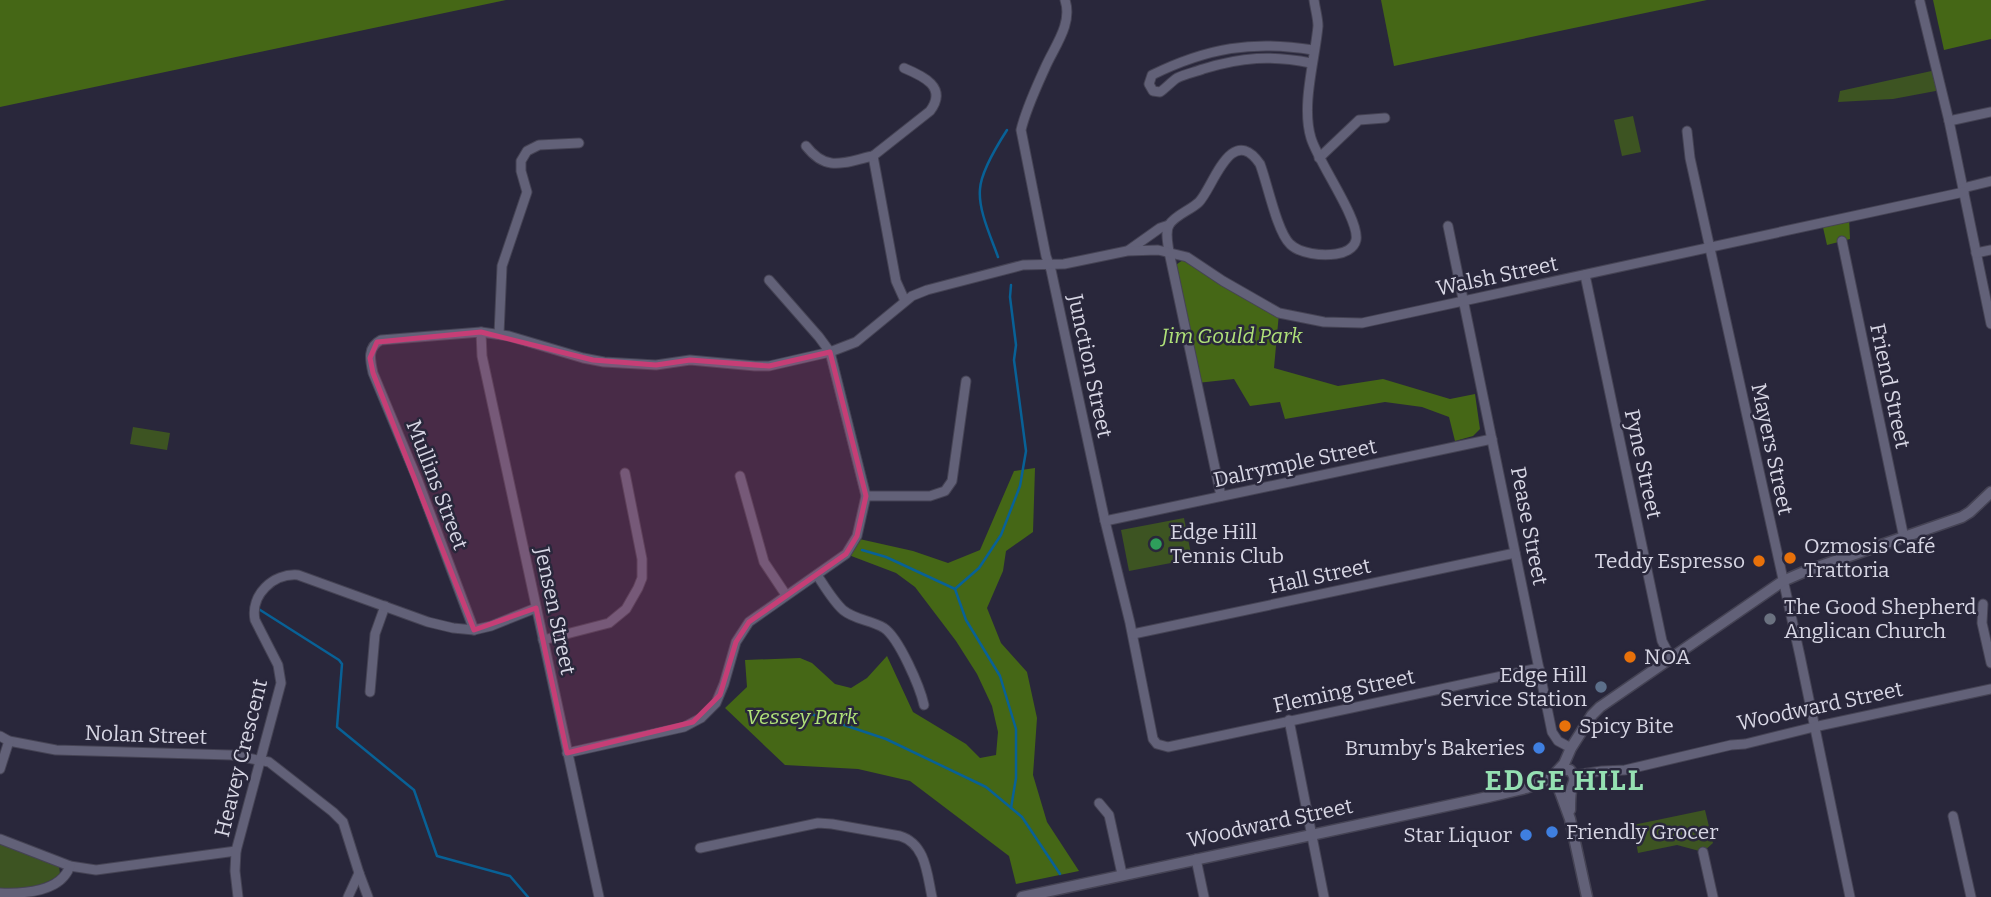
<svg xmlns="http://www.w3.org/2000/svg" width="1991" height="897" font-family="Bitter,serif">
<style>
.green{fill:#3d5422}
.forest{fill:#456716}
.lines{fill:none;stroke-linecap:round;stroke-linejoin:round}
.stream{stroke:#086196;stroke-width:2.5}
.minor-casing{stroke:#454354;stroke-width:11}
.tertiary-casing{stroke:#454354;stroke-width:13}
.minor{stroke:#626178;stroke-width:9}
.tertiary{stroke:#626178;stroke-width:10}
.marked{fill:#c63e76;fill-opacity:0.2;stroke:#c63e76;stroke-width:5;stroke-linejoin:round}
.leisure-dot{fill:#2e9e5b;stroke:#29273b;stroke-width:2.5}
.food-dot{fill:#e8710a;stroke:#29273b;stroke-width:2.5}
.worship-dot{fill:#6b7280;stroke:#29273b;stroke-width:2.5}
.service-dot{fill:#5c6f8a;stroke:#29273b;stroke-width:2.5}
.shop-dot{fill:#3f7fe0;stroke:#29273b;stroke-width:2.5}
.labels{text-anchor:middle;stroke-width:5;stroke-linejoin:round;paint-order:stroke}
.street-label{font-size:21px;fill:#d7d6e4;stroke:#29273b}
.park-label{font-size:21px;font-style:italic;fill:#b0e279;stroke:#29273b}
.poi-label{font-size:21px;fill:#d7d6e4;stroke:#29273b;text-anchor:start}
.district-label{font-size:28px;font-weight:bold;letter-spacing:2px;fill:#95e0b2;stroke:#29273b}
</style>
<rect width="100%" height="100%" fill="#29273b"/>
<g class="green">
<path d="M1936,70L1941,90L1893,99L1838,102L1840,91Z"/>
<path d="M1633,116L1641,152L1622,156L1614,120Z"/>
<path d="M133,427L170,433L167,450L130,444Z"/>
<path d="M1184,518L1192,559L1129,571L1121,530Z"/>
<path d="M1705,810L1713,843L1703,852L1677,845L1638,853L1633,825Z"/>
<path d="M0,844L59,866L60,874C44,887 20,890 0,888Z"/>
</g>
<g class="forest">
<path d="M0,0H506L0,107Z"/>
<path d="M1381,0H1707L1394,66Z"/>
<path d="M1933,0H1991V39L1944,50Z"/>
<path d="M1849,217L1850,239L1827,245L1822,223Z"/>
<path d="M1187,257L1279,313L1274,368L1338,386L1383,379L1450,399L1475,394L1480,429L1473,436L1455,441L1449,417L1422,407L1385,402L1285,419L1280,402L1250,406L1234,379L1197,383L1173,267Z"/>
<path d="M1035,468L1033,532L1006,551L1003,571L987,608L1001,643L1027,672L1037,718L1033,775L1047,822L1079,871L1016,884L1009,856L910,781L858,769L785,765L725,708L747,687L745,660L800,658L812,663L835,684L851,688L867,678L887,656L913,712L966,744L980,758L996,755L998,732L992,706L977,674L956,641L915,587L896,573L846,554L855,538L913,551L948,563L980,550L1014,471Z"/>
</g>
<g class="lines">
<g class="stream">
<path d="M998,257C991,237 978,210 980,189C981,172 998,144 1007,130"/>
<path d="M862,550L886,557L955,589L966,620L1000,676L1016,729V778L1011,808"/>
<path d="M956,588L979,568L1001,535L1020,486L1026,451L1014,360L1016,345L1010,297L1011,285"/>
<path d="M257,608L339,660L342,664L337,727L414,790L437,856L510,876L528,897"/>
<path d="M802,711L886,739L986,787L1022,817L1060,874"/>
</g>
<g class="minor-casing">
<g id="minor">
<path d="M1065,0C1073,24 1054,47 1045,68C1036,88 1026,109 1021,130L1046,256L1051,270L1105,521L1130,623L1153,739L1157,744L1168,747L1539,668"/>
<path d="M1920,2L1949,121L1991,324"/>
<path d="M1311,63C1271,55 1242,57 1203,69C1195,72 1185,74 1177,78C1171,82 1166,88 1160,92L1153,91L1149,84L1152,75C1207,48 1253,40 1313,50"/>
<path d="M1949,121L1991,112"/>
<path d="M1687,131L1690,158L1800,656L1850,897"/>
<path d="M806,146C827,173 844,162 873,156L896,281L905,301"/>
<path d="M873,156L930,111C948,87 923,76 904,68"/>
<path d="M1319,158L1359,120L1385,118"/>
<path d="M1963,188L1991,181"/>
<path d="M1448,226L1552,732L1558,741L1571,748"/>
<path d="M1842,241L1904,538"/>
<path d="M1129,250L1160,228L1169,225"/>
<path d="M1976,253L1991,250"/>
<path d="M1585,275L1662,641L1671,658"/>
<path d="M481,332L482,356L599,897"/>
<path d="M499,334L502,266L527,192L521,171V161L527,151L539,145L579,143"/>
<path d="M740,476L764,562L786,595"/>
<path d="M866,496H930L945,491L952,481L966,381"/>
<path d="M1221,496L1169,252C1168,244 1165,232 1169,225C1175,215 1191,210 1199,202C1213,188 1231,122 1260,164C1267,182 1277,232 1290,244C1300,254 1322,256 1336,254C1344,253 1354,249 1356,240C1360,220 1318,162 1311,138C1301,105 1315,60 1318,26C1318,18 1315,8 1314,0"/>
<path d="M1105,521L1492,439"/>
<path d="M817,575C825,587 833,601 843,610C855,620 871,620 884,628C899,638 920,687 924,705"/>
<path d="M1983,604L1982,623L1991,663"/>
<path d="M474,630L418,481L373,373C370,360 367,347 381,340L481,332L509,336L583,358L604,362L656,365L690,360L755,366H769L830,352L856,342L912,296L927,290L1023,265L1064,264L1127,251L1158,250L1187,257L1223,281L1279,313L1324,322L1362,323L1964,192"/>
<path d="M1133,634L1515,553"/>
<path d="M543,640L609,623L626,609L638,588L642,578V559L625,473"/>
<path d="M370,692L375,634L385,606"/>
<path d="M1289,720L1324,897"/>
<path d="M0,736L9,741L56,750L231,755L269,762L333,812L343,822L359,873L368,897"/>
<path d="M567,753L684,727L701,718L716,703L724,684L736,642L749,622L846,554L857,536L866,496L830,352L819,337L769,280"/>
<path d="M0,769L9,741"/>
<path d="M1574,775L1602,771L1625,770L1731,745L1745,744L1814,727L1991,689"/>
<path d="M1099,803L1109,815L1122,874"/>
<path d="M1953,816L1971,897"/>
<path d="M0,839L70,866L96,870L236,851"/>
<path d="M700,848L818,823L832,824L900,836C926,844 927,874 932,897"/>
<path d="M1703,852L1713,897"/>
<path d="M1196,859L1204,897"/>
<path d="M0,893C23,894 61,892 70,866"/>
<path d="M238,897L235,871L236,851L281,683L278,665L255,620C250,595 273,573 298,575L428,622L453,628L474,630L491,626L536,608"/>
<path d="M348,897L359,873"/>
</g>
</g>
<g class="tertiary-casing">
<g id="tertiary">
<path d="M1559,770H1570C1578,779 1573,782 1571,791C1570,797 1570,804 1570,810"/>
<path d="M1559,789L1570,819L1587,897"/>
<path d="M1022,897L1488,797L1526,788L1550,779L1564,764L1571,748L1592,715L1600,707L1783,581L1806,571L1962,517L1970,512L1991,492"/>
</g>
</g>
<use href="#minor" class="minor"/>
<use href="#tertiary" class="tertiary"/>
</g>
<path class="marked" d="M481,332L593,360L656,365L690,360L769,366L830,352L866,496L857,536L846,554L749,622L736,642L720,695L693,722L567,753L536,608L474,630L373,373L370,358L377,342Z"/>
<circle class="leisure-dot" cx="1156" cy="544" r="7"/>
<g class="food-dot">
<circle cx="1790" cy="558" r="7"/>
<circle cx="1759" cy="561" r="7"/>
<circle cx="1630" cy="657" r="7"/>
<circle cx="1565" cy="726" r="7"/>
</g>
<circle class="worship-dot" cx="1770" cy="619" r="7"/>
<circle class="service-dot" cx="1601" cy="687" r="7"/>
<g class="shop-dot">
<circle cx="1539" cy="748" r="7"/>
<circle cx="1552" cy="832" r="7"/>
<circle cx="1526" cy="835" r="7"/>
</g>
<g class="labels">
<g class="street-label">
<text transform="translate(1497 276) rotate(-12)" y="7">Walsh Street</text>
<text transform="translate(1090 366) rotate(78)" y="7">Junction Street</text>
<text transform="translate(1890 386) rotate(78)" y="7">Friend Street</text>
<text transform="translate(1772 449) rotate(78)" y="7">Mayers Street</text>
<text transform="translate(1295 463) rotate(-12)" y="7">Dalrymple Street</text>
<text transform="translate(1643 464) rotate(78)" y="7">Pyne Street</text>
<text transform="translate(437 485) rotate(69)" y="7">Mullins Street</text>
<text transform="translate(1529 526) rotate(79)" y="7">Pease Street</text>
<text transform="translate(1320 576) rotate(-12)" y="7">Hall Street</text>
<text transform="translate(555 611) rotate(78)" y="7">Jensen Street</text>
<text transform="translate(1344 691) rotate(-12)" y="7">Fleming Street</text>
<text transform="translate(1820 706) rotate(-12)" y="7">Woodward Street</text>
<text transform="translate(146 735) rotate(2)" y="7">Nolan Street</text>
<text transform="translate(241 758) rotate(-76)" y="7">Heavey Crescent</text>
<text transform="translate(1270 823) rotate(-12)" y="7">Woodward Street</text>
</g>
<g class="park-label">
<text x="1232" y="343">Jim Gould Park</text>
<text x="802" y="724">Vessey Park</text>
</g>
<g class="poi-label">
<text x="1170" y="539">Edge Hill<tspan x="1170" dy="24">Tennis Club</tspan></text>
<text x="1804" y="553">Ozmosis Café<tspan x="1804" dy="24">Trattoria</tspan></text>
<text x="1745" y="568" text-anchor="end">Teddy Espresso</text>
<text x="1784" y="614">The Good Shepherd<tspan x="1784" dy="24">Anglican Church</tspan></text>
<text x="1644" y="664">NOA</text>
<text x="1587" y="682" text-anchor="end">Edge Hill<tspan x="1587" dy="24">Service Station</tspan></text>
<text x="1579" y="733">Spicy Bite</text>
<text x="1525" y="755" text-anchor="end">Brumby's Bakeries</text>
<text x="1566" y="839">Friendly Grocer</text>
<text x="1512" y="842" text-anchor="end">Star Liquor</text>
</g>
<g class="district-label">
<text x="1565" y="790">EDGE HILL</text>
</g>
</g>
</svg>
